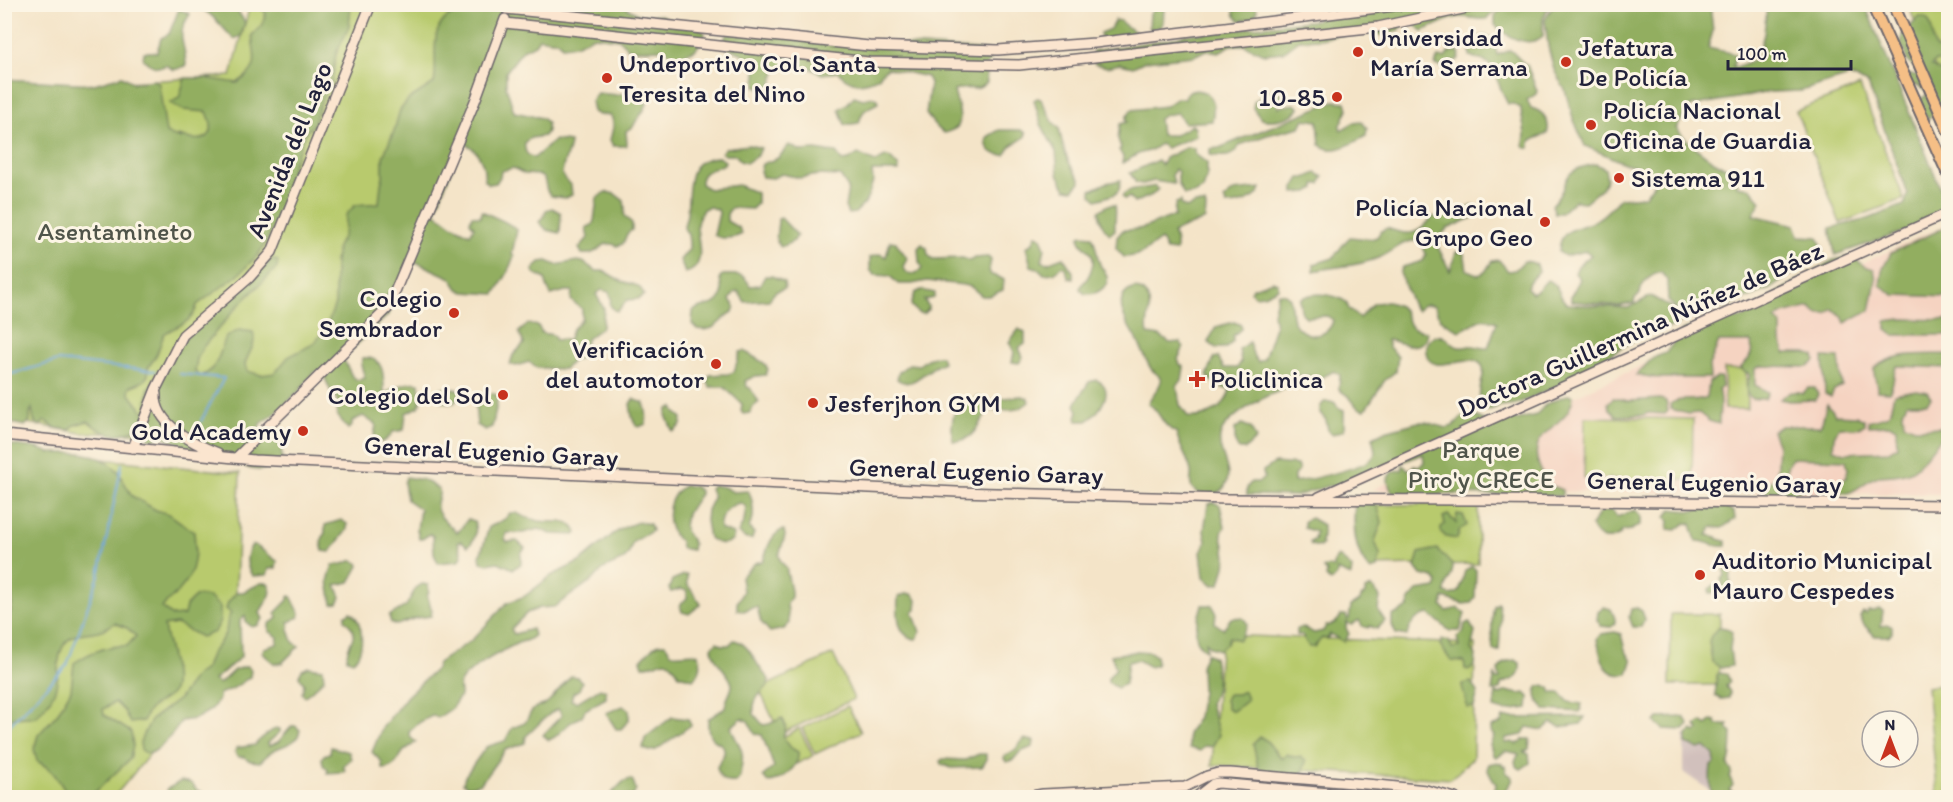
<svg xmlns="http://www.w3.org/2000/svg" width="1953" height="802" font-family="Itim,sans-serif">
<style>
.built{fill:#f5d3c1}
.industrial{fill:#d1c0bc}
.green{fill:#b8ca6d;stroke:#6d7654;stroke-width:1.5}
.forest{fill:#92ae60;stroke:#5a684e;stroke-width:1.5}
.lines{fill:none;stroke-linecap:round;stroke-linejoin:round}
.stream{stroke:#6aa4da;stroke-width:2}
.secondary-casing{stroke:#6c666c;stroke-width:12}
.primary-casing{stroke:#6c666c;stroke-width:14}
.secondary{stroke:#fbe5cf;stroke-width:9}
.primary{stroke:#f5bf86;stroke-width:10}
.poi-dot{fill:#c8321e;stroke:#fcf5e5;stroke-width:2}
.labels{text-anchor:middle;stroke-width:6;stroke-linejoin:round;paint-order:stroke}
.poi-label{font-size:26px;fill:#22223b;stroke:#fcf5e5;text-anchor:start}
.street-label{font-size:26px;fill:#22223b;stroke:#fcf5e5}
.park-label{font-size:26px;fill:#4f544a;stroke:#fcf5e5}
</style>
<rect width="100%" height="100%" fill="#fcf5e5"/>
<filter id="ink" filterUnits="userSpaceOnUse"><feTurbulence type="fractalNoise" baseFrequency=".0167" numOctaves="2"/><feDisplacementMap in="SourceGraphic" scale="12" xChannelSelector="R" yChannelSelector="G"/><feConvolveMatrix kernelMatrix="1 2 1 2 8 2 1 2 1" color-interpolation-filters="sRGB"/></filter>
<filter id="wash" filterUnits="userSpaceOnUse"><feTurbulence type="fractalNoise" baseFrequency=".008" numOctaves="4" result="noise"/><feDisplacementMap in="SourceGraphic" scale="24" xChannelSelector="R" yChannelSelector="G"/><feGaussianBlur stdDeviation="1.35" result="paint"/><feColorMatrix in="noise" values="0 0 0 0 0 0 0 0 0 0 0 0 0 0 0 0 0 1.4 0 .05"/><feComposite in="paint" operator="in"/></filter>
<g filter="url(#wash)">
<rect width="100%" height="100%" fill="#f4e4c8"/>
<path class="built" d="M1948,224V494L1372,490Z"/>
<path class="industrial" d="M1684,735L1726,736L1715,794L1684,773Z"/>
<g class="green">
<path d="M250,5H499L370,313L227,434L81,433L5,419V89L231,76Z"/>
<path d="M1908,5H1948V99Z"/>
<path d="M1860,86L1904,199L1840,223L1796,111Z"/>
<path d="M1724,369H1746L1747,409H1725Z"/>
<path d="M1585,417L1693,419L1692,480L1584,478Z"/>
<path d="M4,449L240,473L234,653L114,797H5Z"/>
<path d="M1478,504V564L1370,566L1371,505Z"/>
<path d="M1671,614H1720L1719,685H1670Z"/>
<path d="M1221,635L1475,644L1473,758L1451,779L1212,765Z"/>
<path d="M833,654L854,699L780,734L759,689Z"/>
<path d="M1948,684V797H1938L1927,687Z"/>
<path d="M848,706L861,732L815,754L802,728Z"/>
<path d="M799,728L813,756L796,764L783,737Z"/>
</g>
<g class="forest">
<path d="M507,4L525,7L529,4L619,5L627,8L639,15H661L674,22L695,24L705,33L703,40L695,50L682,55L675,56L663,49L634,50L628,48L619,39L594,36L575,45L562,46L558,41L539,38L535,44L523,50L506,72V86L514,112L542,118L547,123V131L544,136L531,138L525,142C524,151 526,155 534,158L555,140L570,142C570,153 562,162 562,175L571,186L572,195L565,198L551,196L547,191L544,178L538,175L525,174L513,168L501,171L500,177L496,183L489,184L484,179C486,165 477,146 462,143L435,212L452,225L470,234L474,227L470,222L472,215L480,217L482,211C494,218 506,220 517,230L512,254L514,256L507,274L495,294L464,292L458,289L451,278L416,262L408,269L389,314L343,358L352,376L358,380L365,378L361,365L363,358C385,356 384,377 384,394C394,388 409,380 419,383L421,400L419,407L406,413L404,430L393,432C388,439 383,445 373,442L376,425L363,416L352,421V426L348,429L337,415V399L331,392L322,371H316C309,376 306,383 301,389C288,402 276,415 260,424L258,431L262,437L275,441L281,445L282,459C273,470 251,475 241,462L194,451L163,436L151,440L140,427C119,438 106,438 88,421L75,425L69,430L56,428L45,421L39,426L34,421L32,409L30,413V421L25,426L5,422L4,79L94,84L122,76L134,83L154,80L159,84L166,133L172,136L182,139L178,136C201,143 220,141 207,112L183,110L170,103L179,98L185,78H205L237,83C262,67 254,59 252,35L262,25L266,13L257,5H351L349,27L336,54L332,81L322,99L313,126L307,131L293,164L283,204L266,243L258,255L238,275L197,305C193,324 177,325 164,334L157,354L148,368V375L144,381L130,387L129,393L146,415L148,390L170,352L272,259L278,261L277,268L237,307L203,347L197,359L195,372L201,376C218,370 220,351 226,337L239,330L253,332C257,345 248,353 245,364L247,371L261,375L275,373L288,357L315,343L327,325L335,304V261L337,247L344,234L346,215L355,205L379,203L381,184L383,177V157L394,131L400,110L409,99L434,83C439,60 426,26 453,14L456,5Z"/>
<path d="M192,5H222L235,7L245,22L241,36L234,39C221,27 210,9 192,5Z"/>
<path d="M1158,5H1166C1161,12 1166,19 1161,27L1151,29L1149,27L1150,14Z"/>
<path d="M1233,5H1256L1257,12L1253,18L1240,21L1235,16Z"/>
<path d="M1324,5H1346L1347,7L1344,13L1348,18L1393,5H1498L1491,15L1486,19C1478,20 1470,17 1461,17C1453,16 1432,27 1423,31L1413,24L1403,25L1399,30L1387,35H1380L1367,30L1320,39L1299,40L1283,52L1264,54L1244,45H1231L1219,52L1206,50L1194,56L1145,61L1133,67L1120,64L1107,67L1095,64L1092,58L1093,51L1170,39L1183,35L1317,20L1322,15L1319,10Z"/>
<path d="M1506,5H1549L1543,19V36C1528,49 1507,37 1495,25V15Z"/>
<path d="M1553,5H1710L1713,31L1708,48L1735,54L1733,68L1757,59L1764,34L1767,5H1865L1948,207L1906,231L1835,255L1830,228L1868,219L1904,205L1908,195L1868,84L1849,76L1801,91L1770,92L1691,106L1676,128C1694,150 1714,162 1738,175L1737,186L1750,188L1761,201L1753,215L1795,225L1799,236L1818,237L1824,252L1770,289L1721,308L1705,301L1678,310L1668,301L1667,280L1661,272C1650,275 1641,283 1640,294L1635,298L1634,303L1619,306L1571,301V296L1580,279L1575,273L1578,266L1591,255L1586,251L1565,256L1559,252C1559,224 1584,230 1599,218C1607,213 1613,205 1620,198L1645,196L1656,180L1643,168L1624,163L1585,146L1573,118L1565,90L1554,70L1548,46L1545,20Z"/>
<path d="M179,9L190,14C174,38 186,41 186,66L174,70L166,65C158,70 149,65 143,59L144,52H157L161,38L169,34Z"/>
<path d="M1919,17C1937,17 1929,39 1936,49L1943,48L1946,54L1940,61H1935L1931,66L1948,76V119L1942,122L1932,115L1928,119L1915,101L1926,96L1927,91L1917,85L1909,88L1908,75H1921L1906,59L1905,51L1901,48L1902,35Z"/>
<path d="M1115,20L1121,21C1124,27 1131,27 1136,33L1134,36L1101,40L1100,33L1110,29Z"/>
<path d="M727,34L815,38L989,51L991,57L985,69L987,82C975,95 969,84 954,91C956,100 963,118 958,126C955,130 949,131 945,133C939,132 930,119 926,114L930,83L927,77L888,68L883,71L879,77C862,85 851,86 838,72L822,74L810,68L789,64L777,70L771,86L761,89L756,86V64L741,53L725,47L724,40Z"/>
<path d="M1485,36L1497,39L1496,49L1497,55L1510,50C1517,55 1519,61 1527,65L1537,91L1536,94L1527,100L1531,108C1544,111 1551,122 1547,134L1530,141V148H1525L1523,145C1528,133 1521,121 1521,108L1513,104H1508C1502,95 1494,68 1489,64C1484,60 1476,59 1470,56V41L1478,37Z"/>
<path d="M1458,51L1460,54L1458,60L1449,62L1446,68L1435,65L1438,57L1445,58L1449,52Z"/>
<path d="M1191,90C1214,90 1216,102 1212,121L1184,123L1180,116L1177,113L1165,115L1159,119L1161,135H1175L1192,125L1195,128L1196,136L1166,148L1160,144C1153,150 1150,151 1141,153C1135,155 1129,160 1122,163L1123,157L1119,150L1121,148L1118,139L1120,124L1127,122L1126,118L1131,110L1166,106L1178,98L1185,99L1186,94Z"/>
<path d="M1277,90L1282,95L1277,104L1278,107L1294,104L1299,107L1298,110C1290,119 1273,122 1261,119L1253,108L1254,102L1267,91Z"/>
<path d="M628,92C636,91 644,96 647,104C643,115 637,117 633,127L626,131L627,144L625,146H613L610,140C612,131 616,123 610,115H599L593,112L591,101L597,93L618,95Z"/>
<path d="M854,96L863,99L872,97L878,99L879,102C866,110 863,108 859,123L845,125L839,109L848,103Z"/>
<path d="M1037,98L1041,99L1053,122L1059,128C1063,148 1066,162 1080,179V182L1073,190L1066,189L1058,174L1056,152L1041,124L1034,100Z"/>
<path d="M1334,101L1346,102L1348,109L1340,127L1341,130L1353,123L1362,122L1367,128L1366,136C1353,143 1333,156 1320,145L1318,121L1304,119L1300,127L1267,135L1240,145C1232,159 1224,157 1210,155V149L1219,148Z"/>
<path d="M999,130H1021L1026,133L1025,137L1011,146L1005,155C994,156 984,150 987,137Z"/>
<path d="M749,145L761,148L758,155L746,163L740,161L736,155H725L722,153L723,150L726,148Z"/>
<path d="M789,145L801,151L815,150L836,153L842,161L849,160L858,154L875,162C886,159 885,151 895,163C899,168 898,163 899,171H872L873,181L869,194L865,203L855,213L848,214L845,207L848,188L840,176L818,175L800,178L782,174L773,178L762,177L760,171L762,164L778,158Z"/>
<path d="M1187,147L1194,148L1195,154L1207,163V176L1203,189L1194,194L1184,195L1178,183V172L1175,169L1172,175L1174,184L1154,181L1143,184L1136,183L1130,173L1158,160L1162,165L1165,158Z"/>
<path d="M719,157L725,161L724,164C714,169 700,170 701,184L709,189L738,185L757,193V204L752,209L731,208L727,214V221L739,228L742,234C735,238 721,240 714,235L719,213L718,210L710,207L703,209C701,215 696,221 697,227C698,243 707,268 685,273L680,260L689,249C689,245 689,240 688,235C687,232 684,230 684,227C684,223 687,218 687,213C690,187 684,158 719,157Z"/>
<path d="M1596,164L1605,169L1607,179L1602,188L1585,202L1574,201L1561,213H1555L1552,205C1574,182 1555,171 1596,164Z"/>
<path d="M1316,173L1323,177L1320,184H1315V188L1309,192L1294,193V188L1300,178H1305Z"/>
<path d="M1121,180L1119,190L1115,194L1097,200L1091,195V190L1106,183Z"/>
<path d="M1155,186L1158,189L1152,195L1134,203L1130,197L1124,199L1122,196C1129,186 1143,190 1155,186Z"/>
<path d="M1261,188C1258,200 1238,205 1226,205L1224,199L1234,191Z"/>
<path d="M606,192L615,194L624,201C628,216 618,211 632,223V230L627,234L623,244L617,246C601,237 600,257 582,254L579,248L588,238L586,228L592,225L594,221L597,198Z"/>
<path d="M1181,201V205L1186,208L1195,204H1205L1206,208L1205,219C1194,226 1183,226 1173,233L1176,241V251L1166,250L1161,240C1148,249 1140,257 1124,257L1116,248L1117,237L1123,230C1147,231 1153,222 1175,216L1174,210L1176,203Z"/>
<path d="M1108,205H1115C1117,212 1114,222 1115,230L1110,234C1103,229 1100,221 1099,211Z"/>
<path d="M1472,206L1478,207L1481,214L1447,229L1442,234L1438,247L1450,271L1456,252H1463L1465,257L1467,270L1479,275L1485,272L1492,261L1499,260L1508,271L1515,270L1524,261L1531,262L1537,265L1539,271L1529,282L1527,288L1532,293L1538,290L1547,280C1561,284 1557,296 1567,304L1628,308L1651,296L1675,310L1681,322C1671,331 1662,327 1650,325L1641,336L1612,353L1603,365L1587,369L1569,381L1516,404L1500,406L1487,411C1467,392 1496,369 1476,361C1462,355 1430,377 1426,352C1425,345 1429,340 1434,336C1450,333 1448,345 1459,347C1464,348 1463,347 1469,346C1476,345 1481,349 1488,348L1497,322C1477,314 1476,325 1459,331L1441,320L1434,306C1426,303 1422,304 1417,311L1413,306L1400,273L1403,267L1423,261L1426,254L1420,241C1402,239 1394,252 1378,258C1357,267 1336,266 1314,271V264L1333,258L1345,242L1350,237L1370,239L1377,237L1381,231L1387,228C1407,236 1419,236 1432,217H1445Z"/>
<path d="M552,208L561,213L560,233L547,230L539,222L545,214L546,210Z"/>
<path d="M781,218L797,235L794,241L781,247C773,241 778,230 778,219Z"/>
<path d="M1948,226V297L1894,295L1880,285L1882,270L1891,253Z"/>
<path d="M1036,235L1041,237L1045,248L1042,261L1047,263L1063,257L1073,272V279L1069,278L1065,268L1062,266L1054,273L1044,274L1039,269L1031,266L1026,247L1032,244Z"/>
<path d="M1082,235L1092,236C1097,246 1096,255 1100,264C1101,269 1103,267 1105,272C1113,286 1097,295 1085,294L1080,289L1081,285C1088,280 1098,261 1090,252C1085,246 1081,245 1079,237Z"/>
<path d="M890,241L896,242C899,249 903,251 907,258L903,267L907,273L914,274L921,270L922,267L919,262L918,248L922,244L927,248L928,255L933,259L963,258L969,261L975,258L988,257L991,260L989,270L991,275L997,276L1004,280L1003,290L989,296H982L971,287L964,285L927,281L912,284H898L890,276L875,275L870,270V257L880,254L886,257Z"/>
<path d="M1852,256L1864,266L1874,269L1876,280L1870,311C1860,313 1854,319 1845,323L1842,316L1833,309L1827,314H1818L1810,307L1783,314L1775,319L1781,324V341L1785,353H1806L1814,356L1815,361L1808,367L1761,366L1755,369V385L1768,392L1765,399H1752C1741,391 1750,384 1749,374L1744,372L1741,367C1750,361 1753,352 1751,342H1719L1709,365L1710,378H1659L1636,375L1653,358L1666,353L1683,330L1704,323L1741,318L1765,310L1775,294L1833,260Z"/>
<path d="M547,261L556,265L577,261L583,262L596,271H604L621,281L635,285L641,289L644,295L638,299L627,300L618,311L614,310L610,305L611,298L609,292L602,290L596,294L604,309L602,327L586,340L582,357L572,361L565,369L537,368L529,362L516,366L510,364L513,355L524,344L519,332L528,324L538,326L542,333L553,335L556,340L562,339L568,341L572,330L582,319V309L571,300L572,291H565L551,295C548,290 546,285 545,279L534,273L533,270L540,262Z"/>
<path d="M723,275C739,275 743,272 750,286L760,285L765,276H772L784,282L785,288L775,292L769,300L745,302L738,291L734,293L730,300L735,306L733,312C719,319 717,333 697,329L692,324L693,311C702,303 720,309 722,293C722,288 720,283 720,277Z"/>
<path d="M1272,281L1278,283V288L1264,295L1255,296L1251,292L1253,288Z"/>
<path d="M1135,288C1161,297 1143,318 1148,334L1160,336L1170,343L1180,342L1184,347L1178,359L1180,365L1184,367L1182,380L1177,386L1180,405L1188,417C1206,419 1226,408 1230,390L1217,386L1207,376L1214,358L1218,357L1224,368H1237L1241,362L1239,349L1249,342L1254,357L1258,362L1264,359L1275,327L1273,313L1278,293L1285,294L1290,298C1292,306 1290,315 1294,322C1302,339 1329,340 1333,320L1327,316L1306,317L1301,312L1300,299C1313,291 1335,294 1346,302L1349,309L1359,318L1374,303L1388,302L1399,306L1404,311L1409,324L1413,328L1427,332L1426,339C1414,353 1402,341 1387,340L1389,347L1398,357L1396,371L1385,380L1365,410C1355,408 1356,405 1350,398C1348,395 1342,393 1339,389L1340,375L1334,371L1321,378L1299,375L1293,378L1292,385C1284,391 1275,392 1267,396C1252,404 1232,416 1223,429C1211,448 1236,468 1225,486C1219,496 1201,497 1193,489C1188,485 1192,478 1191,472C1189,458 1178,447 1177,433C1162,427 1161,412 1148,403C1152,394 1160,390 1161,380C1159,374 1156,374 1152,370C1146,362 1144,353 1139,344C1131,329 1106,297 1135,288Z"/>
<path d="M921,290L935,293L934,298L924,300L928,306V310L923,314L918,313L911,305L915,293Z"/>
<path d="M1901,319L1948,320V335H1894L1886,330V321Z"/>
<path d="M1234,322L1241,325V329L1233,336V342L1226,348H1216L1208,342L1216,327Z"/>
<path d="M1019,329L1025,333V344L1019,348L1023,357L1019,363L1012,362L1014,352L1009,342Z"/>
<path d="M744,351L764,363L768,369L766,375L755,376L745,381L747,387L750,388L759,402L753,407L750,413L743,414L741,411L742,404L724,387H710L707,380L710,375L728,374L734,372L740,352Z"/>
<path d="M1948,354V368L1897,366C1892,374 1896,381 1889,392L1877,391C1878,382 1873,379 1874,368C1896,351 1922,355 1948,354Z"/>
<path d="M937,356H941L943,362C939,365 935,366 931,369C920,376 910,389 897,379L899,372L909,364L919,365L927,359Z"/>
<path d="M1823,357L1839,358L1842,386L1834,390L1831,397L1825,394Z"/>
<path d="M1717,377H1721L1722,387L1718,389C1722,400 1719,412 1719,424L1709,421L1699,413L1687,414L1671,409L1670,404C1681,396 1695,403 1707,397L1709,382Z"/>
<path d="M1096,380C1117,387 1100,413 1087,421H1077L1076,417L1078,411L1075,405C1077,400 1086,387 1089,382Z"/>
<path d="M441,388L463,390L454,403L442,402Z"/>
<path d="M1808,388H1815L1818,394L1816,400L1789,401L1780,399C1788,392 1793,390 1803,393Z"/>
<path d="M1916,390L1927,392L1931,398L1927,403H1907L1903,412L1904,424L1915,428L1944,427C1943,440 1939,440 1931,450C1918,465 1917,472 1894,475C1888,476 1881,475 1876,477C1860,482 1848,506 1832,484L1846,478L1848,469L1846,460L1791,458L1787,467V479L1802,481L1804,489C1789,495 1775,493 1760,491L1762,486L1776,478L1778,446L1772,431L1781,426H1820C1825,419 1823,412 1827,404L1833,411L1835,415L1856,416L1864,420V425L1855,428L1839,427L1834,437L1833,449L1845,453L1889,451L1897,446L1896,428L1891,425L1869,426L1868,421L1889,415L1894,394Z"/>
<path d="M487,392L497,395C498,401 494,420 492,427L485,430L477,425L475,404L483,393Z"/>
<path d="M1566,395L1573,396C1571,429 1523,428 1540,468C1547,485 1545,483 1562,490V496L1446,494L1430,497L1392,492C1385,480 1387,470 1402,470L1403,465L1409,470L1414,466L1419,467L1424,462L1423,454L1342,486H1328L1296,496L1247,495V488L1251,482H1259L1264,478L1263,471L1275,463L1297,465L1299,471L1294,475V482C1308,480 1369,467 1374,456C1377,450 1372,444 1373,437L1385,431L1418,422H1426L1446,428L1453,426L1463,416C1477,415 1480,418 1492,425C1501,423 1504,419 1512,416L1516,420L1536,415L1546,404Z"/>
<path d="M1022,396L1028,398L1029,402C1015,414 1006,408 989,411C976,424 977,441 953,441C951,432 951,411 960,405C966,402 973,400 978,397L994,402L1004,398Z"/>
<path d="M1613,398L1629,401L1660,399L1666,401L1668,411L1665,414L1648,413L1644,415L1616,416L1609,409L1608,403Z"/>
<path d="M633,399L644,403C646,409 647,418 646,424L639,427L636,426L632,417L630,404Z"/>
<path d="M1324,402H1334L1339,408L1344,410V430L1333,434L1328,430L1326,420L1320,413V407Z"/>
<path d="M673,407L675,412L682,418L681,425L673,432L666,415L668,409Z"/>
<path d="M1242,424L1251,428L1256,439L1245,449H1238L1235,442V429Z"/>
<path d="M5,444L37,448L50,453H81L95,456L108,462L118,471L132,496L156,510L169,514L194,532C196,551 196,572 182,587C176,595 168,599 162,608L172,616L184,615L186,606L196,596L209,597L220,607V621L215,632L201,637L177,624L164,626C166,642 182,684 170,695C156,706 151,703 143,721L130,723L124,711L115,702L103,709L104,715L131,732L133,746L130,759L90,797H70C56,780 59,773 37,761L34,749L38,735L57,714L71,690L74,663C91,651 107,645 127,646L136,636L127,628L115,623C111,625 106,628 102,630C90,634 76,631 67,641C57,651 59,669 57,682C55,696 45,707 36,717L8,718L5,720V622C14,611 13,601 10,587L5,584Z"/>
<path d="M406,477L424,480L439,489C440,496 438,497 437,504C435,515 448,523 455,531L458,532L468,519L474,521C477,531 476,540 468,546L461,541L458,542L462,556L459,561L438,563L434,554L433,536L430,534L422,539H419L417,529L420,509L407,500L404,483Z"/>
<path d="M686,485L695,487L700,491V494C694,503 681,518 685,530C687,535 691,539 693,543L692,550L681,548L680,541C662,529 666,493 686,485Z"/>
<path d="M713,485L724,487L733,492L748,491C752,495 754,511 753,518C752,521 750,524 749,528L754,533L752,539H746L738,533L744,521L746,507L741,503C729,504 718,517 720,529L733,534V540C726,546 716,544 709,538L706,521L707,510L713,498L710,488Z"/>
<path d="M1369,501L1377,505L1382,522L1375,541L1380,555L1377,568L1370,570C1353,553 1353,525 1355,503Z"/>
<path d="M1213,502L1220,505L1225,527C1218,536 1224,540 1225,550C1228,562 1223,572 1220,584L1213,585L1204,577L1201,552L1206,541L1204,531L1208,504Z"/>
<path d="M1726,507L1734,512L1735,519L1722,528L1712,527L1707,535L1717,537L1718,539L1726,541V546C1712,548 1706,540 1696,541L1691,524L1686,523L1676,530L1668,529L1669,521L1666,517L1671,509L1692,511L1701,508Z"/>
<path d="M1612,510L1617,517L1635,510L1641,516V524L1631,530L1622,531L1620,535C1607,543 1597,540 1591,526L1600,512Z"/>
<path d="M510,513H517C523,517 531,519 539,521C553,524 570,516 577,533L575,535L551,534L539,529L523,533H506L505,539L507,542L517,541L525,548L521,553V564L513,569L498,562L488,564L481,562L480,556L489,527L505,519Z"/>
<path d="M1457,514L1463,515L1467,525L1460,530L1457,539L1446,537L1441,532V527L1445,524L1443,517L1448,515L1456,523Z"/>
<path d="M1311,518L1323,525L1322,539L1320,542L1322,544L1320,547L1311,545L1310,542L1315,539L1314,536L1316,532L1304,528V521Z"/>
<path d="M341,520L347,524V530L330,552L323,551L321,542L325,532V525Z"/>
<path d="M638,522L650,524L652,531L633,542L628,555L623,560L603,569L594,579L554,607L540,608L527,613L511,629L514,634L532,629L534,635C528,643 522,640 514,645C500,652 467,669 460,683C458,688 461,691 460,696L451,709L439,717L432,716L420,722L409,732L411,738L416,742C412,746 408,747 404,751C397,760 395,769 382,769V762L372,752L382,728L407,696L436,669L438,663L472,640L507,603L525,596L551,576L581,561L613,534L625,527Z"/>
<path d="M784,530L785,536L779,555L781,562L786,567L791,591V597L787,603L789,623L784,629L770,632L761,622L757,607L750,608L744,611L737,610V603L743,591L741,577L755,563L763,561C767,550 771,532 784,530Z"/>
<path d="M252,545H255L277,561L276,568L269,569L267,575L253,576C245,567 245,555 252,545Z"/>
<path d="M1437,549L1453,566C1453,577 1445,583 1445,593L1451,595L1459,592L1465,571L1472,566L1476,570L1475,597L1471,603L1463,604L1444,598L1442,606L1447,611L1459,608L1465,613L1460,631H1450L1429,614C1417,616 1409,624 1407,636L1396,634L1392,625V616L1409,607V600L1417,591L1436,588L1438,583L1434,578L1421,575L1415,567L1419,553Z"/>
<path d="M1338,556L1352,568L1351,576L1337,570V575L1331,582L1326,577L1327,572L1323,569L1329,566L1333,568V564Z"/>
<path d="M353,560L358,563L359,566L350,582L336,585L341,597L338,603L332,604L328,581L333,565L343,564Z"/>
<path d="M1728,566L1731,567L1730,590L1710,593L1709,589L1716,584L1720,587L1723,585L1721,579L1725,576L1724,571Z"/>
<path d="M684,575H687V584L701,604L689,614L682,612L680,605L687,598V591L681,589L671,592L669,589L672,580Z"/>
<path d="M261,583H268C276,596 264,601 260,613L263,619L258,625L252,627L246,622L245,616L240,621L241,657L214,680L219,684L234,670L247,666L251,670L250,677L232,689L219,694V699L211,710L195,719L181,721C178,729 158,752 150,753C146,754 145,752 141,750L140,743L142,737L152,719L179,699L195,676L206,668L211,654L219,644L226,632L228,618L231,613L226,609L228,602L237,592H243Z"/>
<path d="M422,584L428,585L429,591L427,597L432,610L431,616L416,618L397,625L391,623L389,616L406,606L416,588Z"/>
<path d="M1372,587L1380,597L1378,610L1385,621L1377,629L1370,626L1368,628L1362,626L1359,620L1351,625L1347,622L1346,628L1349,634L1344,642L1330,634L1327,639L1322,638L1314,647H1309L1302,635H1297V629L1302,627L1314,633L1323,631L1326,626C1332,626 1339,621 1341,615H1346L1347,619H1349L1351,606L1360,601L1361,597L1365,594V590Z"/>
<path d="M905,594H912L917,600L916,610L913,612L920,632L917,639C896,638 897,612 898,597Z"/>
<path d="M291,596L300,614L299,617L289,622V629L293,642L299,646L282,663L275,664L262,653L264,648L277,644L278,637L269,631V624L278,618L275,613L288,600V597Z"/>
<path d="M1498,603L1501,618L1499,651L1493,650C1491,635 1491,621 1494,606Z"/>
<path d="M1202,605H1212L1216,612L1215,623L1223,629L1231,618C1238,617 1246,616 1247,625L1239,640L1229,637L1227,643L1219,650L1210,647L1206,642V650C1189,642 1198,619 1202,605Z"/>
<path d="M1604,607L1611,609C1614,616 1619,623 1610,627L1601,626L1597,620L1598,612Z"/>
<path d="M1637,608L1642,611L1645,619L1641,627H1633L1629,617L1631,609Z"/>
<path d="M1879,609L1883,611L1881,626L1889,625L1892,627V633L1888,636H1875L1864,625L1860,617L1863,612L1866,614L1868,611H1874Z"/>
<path d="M350,612C364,620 366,651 353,661L347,659C345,647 358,636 352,628C350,625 347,623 345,620V616Z"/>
<path d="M1469,622L1475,632L1471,649L1476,655L1475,665L1470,670L1465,669L1464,662L1451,661L1440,645L1442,640L1449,641L1452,648L1459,647L1457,637L1463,633L1465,624Z"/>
<path d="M1719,627L1726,628L1732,632L1730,649L1732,666L1721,668L1712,662L1709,641L1712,634Z"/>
<path d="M1615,632L1621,634L1625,650L1632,661L1628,674C1603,679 1601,657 1597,639L1601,634Z"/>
<path d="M734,640C751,643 756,668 769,679L768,686C759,694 752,701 754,714L763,725L769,724L782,718C787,725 786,729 783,737L791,748L798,752C800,766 783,781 768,782L763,776L774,767L762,735L755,734L748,721L742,718L731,727C737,747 746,746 741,769C740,776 741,777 736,782C724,783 719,779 717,767C719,763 723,758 724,753C726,744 717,743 713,739C707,734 708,725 708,719L725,708C725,699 732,692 732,685C732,675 713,663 712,647L717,642L722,645H729Z"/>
<path d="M659,644H665C668,646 668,650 671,653C677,657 689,651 698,654C703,664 701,672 693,679L679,675C665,650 664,666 643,666L641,660L653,647Z"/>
<path d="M1137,651L1150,652L1156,656L1157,662L1156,665L1150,667L1138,660L1128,662L1125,684L1117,688L1108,682V678L1116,668L1111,655C1120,653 1128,654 1137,651Z"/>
<path d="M1206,653L1214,657C1217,672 1219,689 1210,703L1219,735L1212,747L1205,746L1200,751L1189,748L1188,734L1198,717L1202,692L1201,666Z"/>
<path d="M1515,660L1520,663C1521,681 1513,678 1501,684L1500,690L1492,691L1495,674L1496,679H1500L1498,670C1503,663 1506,661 1515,660Z"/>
<path d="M309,667L323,669L324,679C320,683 308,695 304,696L302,693L304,684L299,676L302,670Z"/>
<path d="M1720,673L1727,674L1730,682L1726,686L1730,692L1729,698L1721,699L1715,696L1717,675Z"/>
<path d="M571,676L577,677L582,682L579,690L573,693L571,700L577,702L600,688L606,691V698L585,710L582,716L570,723L555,737L549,740L543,735L562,715L558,709C546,714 536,728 526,736L525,743L505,750L481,783L468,787L463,783L465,776L486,747L505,741L512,728L525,723L531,712L536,707L544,705L549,701Z"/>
<path d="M1471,682L1478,692L1474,707L1467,708C1467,699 1462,693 1462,684Z"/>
<path d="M1544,685L1550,688L1552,693H1560L1569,702L1582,704L1580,712L1545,710C1539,702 1533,698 1538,687Z"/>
<path d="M1244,691L1247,700L1233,711L1227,708L1225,700L1228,694H1238Z"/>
<path d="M1506,691L1519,694L1525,693L1529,697L1528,708L1504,711L1494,708L1496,692L1499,695Z"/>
<path d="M623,706L629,710V720L621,729H616L606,713Z"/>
<path d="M672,717L688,719L691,725L656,750L649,751L643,748L645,738Z"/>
<path d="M1585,717L1581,724L1560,727L1551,723L1543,730L1527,727L1522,735L1506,738L1505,743L1512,742L1516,744L1522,742L1523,739H1530L1529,749L1524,752L1529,754L1530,763L1521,769L1516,766L1515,761L1519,754L1506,751L1496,757L1493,755L1490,745L1494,736L1491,732V727L1501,723L1503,718Z"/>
<path d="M1684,717L1689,725L1684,730L1663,729L1655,722L1658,718Z"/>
<path d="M1712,720L1716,721L1717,725H1729L1727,728L1732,732C1731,744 1733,754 1728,765L1732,772L1730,778L1733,785L1729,790L1734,793L1732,797H1725L1724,796L1722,797H1711C1711,786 1709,777 1711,766L1715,763L1714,755L1705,747L1699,749L1686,744L1687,735L1693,730L1695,732L1699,730L1696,726L1702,722L1707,725Z"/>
<path d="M292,726H295L300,730C297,746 282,744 271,752C268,755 263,759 260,762L250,761L244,757H238L235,752L236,748L255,745C261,737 269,733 276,728L280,729V732L268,743L269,746L278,742Z"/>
<path d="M1260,737C1271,740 1272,753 1283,758L1287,754L1293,757H1300L1306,761L1302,774L1297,778L1263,771L1258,767L1253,744Z"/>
<path d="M1024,739L1034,741L1033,747L1020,752L1013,760L1007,762L1004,759L1005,756L1015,750Z"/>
<path d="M331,747L349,752L351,759L343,766L345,770L343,772L327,773L328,770L323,765L322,758L324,755L330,753Z"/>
<path d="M979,754H986V761L982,767L951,768L941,764L940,761L943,759L965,760Z"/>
<path d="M1497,762L1502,764L1503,767L1506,766V772L1511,776L1513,780L1505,791L1508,797L1489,796L1490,792L1495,789L1496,784L1487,769L1489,764Z"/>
<path d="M630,779L633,781L636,790L633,796L608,797L623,782Z"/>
<path d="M181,781L191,783L197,790L209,797L173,798L169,796L167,789Z"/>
</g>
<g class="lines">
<g class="stream">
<path d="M180,374L224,378L201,421"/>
<path d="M4,376L58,361L155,371"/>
<path d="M4,731L67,665L99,575L122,464"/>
</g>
</g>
</g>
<g filter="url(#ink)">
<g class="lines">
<g class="secondary-casing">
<g id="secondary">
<path d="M506,9L869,46L998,50L1095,43L1410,4"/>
<path d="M505,23L869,62L1019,65L1378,27L1486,4"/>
<path d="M156,394C154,424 194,444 218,453"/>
<path d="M4,435L254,460L957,492L1228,499L1489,500L1948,505"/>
<path d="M133,448L156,389L183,335L249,278L272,252L371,4"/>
<path d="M236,458L388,308L475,101L505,19"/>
<path d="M1319,497L1948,213"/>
<path d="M1021,798L1043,794L1185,787L1207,776L1218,773H1230L1378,785L1426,790L1455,798"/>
<path d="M1195,798L1213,784L1218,783L1384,798"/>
</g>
</g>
<g class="primary-casing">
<g id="primary">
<path d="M1872,4L1948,174"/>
<path d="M1893,4L1948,130"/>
</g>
</g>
<use href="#secondary" class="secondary"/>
<use href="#primary" class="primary"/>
</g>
</g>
<g class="poi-dot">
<circle cx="1358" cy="52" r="6"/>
<circle cx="1566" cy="62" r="6"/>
<circle cx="607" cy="78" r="6"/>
<circle cx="1337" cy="97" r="6"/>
<circle cx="1591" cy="125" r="6"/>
<circle cx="1619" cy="178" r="6"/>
<circle cx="1545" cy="222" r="6"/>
<circle cx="454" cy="313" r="6"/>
<circle cx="716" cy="364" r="6"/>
<path d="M1194 370h6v6h6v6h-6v6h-6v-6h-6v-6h6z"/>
<circle cx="503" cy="395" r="6"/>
<circle cx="813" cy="403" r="6"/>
<circle cx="303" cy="431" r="6"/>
<circle cx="1700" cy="575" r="6"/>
</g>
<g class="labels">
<g class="poi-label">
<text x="1370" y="46">Universidad<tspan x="1370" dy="30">María Serrana</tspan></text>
<text x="1578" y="56">Jefatura<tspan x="1578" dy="30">De Policía</tspan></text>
<text x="619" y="72">Undeportivo Col. Santa<tspan x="619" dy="30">Teresita del Nino</tspan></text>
<text x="1325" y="106" text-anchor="end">10-85</text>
<text x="1603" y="119">Policía Nacional<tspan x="1603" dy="30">Oficina de Guardia</tspan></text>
<text x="1631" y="187">Sistema 911</text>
<text x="1533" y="216" text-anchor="end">Policía Nacional<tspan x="1533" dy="30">Grupo Geo</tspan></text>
<text x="442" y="307" text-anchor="end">Colegio<tspan x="442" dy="30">Sembrador</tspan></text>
<text x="704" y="358" text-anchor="end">Verificación<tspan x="704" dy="30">del automotor</tspan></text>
<text x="1210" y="388">Policlinica</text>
<text x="491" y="404" text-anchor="end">Colegio del Sol</text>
<text x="825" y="412">Jesferjhon GYM</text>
<text x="291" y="440" text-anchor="end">Gold Academy</text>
<text x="1712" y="569">Auditorio Municipal<tspan x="1712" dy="30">Mauro Cespedes</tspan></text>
</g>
<g class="street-label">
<text transform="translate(289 150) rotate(-68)" y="9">Avenida del Lago</text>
<text transform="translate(1640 329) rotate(-24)" y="9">Doctora Guillermina Núñez de Báez</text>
<text transform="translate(491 451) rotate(3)" y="9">General Eugenio Garay</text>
<text transform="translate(976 471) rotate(2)" y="9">General Eugenio Garay</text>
<text transform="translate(1714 482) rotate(1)" y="9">General Eugenio Garay</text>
</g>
<g class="park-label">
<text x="115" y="240">Asentamineto</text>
<text x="1481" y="458">Parque<tspan x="1481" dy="30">Piro'y CRECE</tspan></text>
</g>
</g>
<rect width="1953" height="802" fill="none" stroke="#fcf5e5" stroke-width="24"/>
<g transform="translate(1890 739)"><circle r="28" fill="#fcf5e5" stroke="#a5a1a1" stroke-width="1.5"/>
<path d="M0-4.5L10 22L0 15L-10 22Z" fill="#c8321e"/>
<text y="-9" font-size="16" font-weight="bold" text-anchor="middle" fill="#22223b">N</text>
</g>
<path d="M1728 60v9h123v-9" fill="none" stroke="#22223b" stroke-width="3"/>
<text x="1737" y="60" font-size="18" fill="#22223b" stroke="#fcf5e5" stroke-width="4.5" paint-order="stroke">100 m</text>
</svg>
